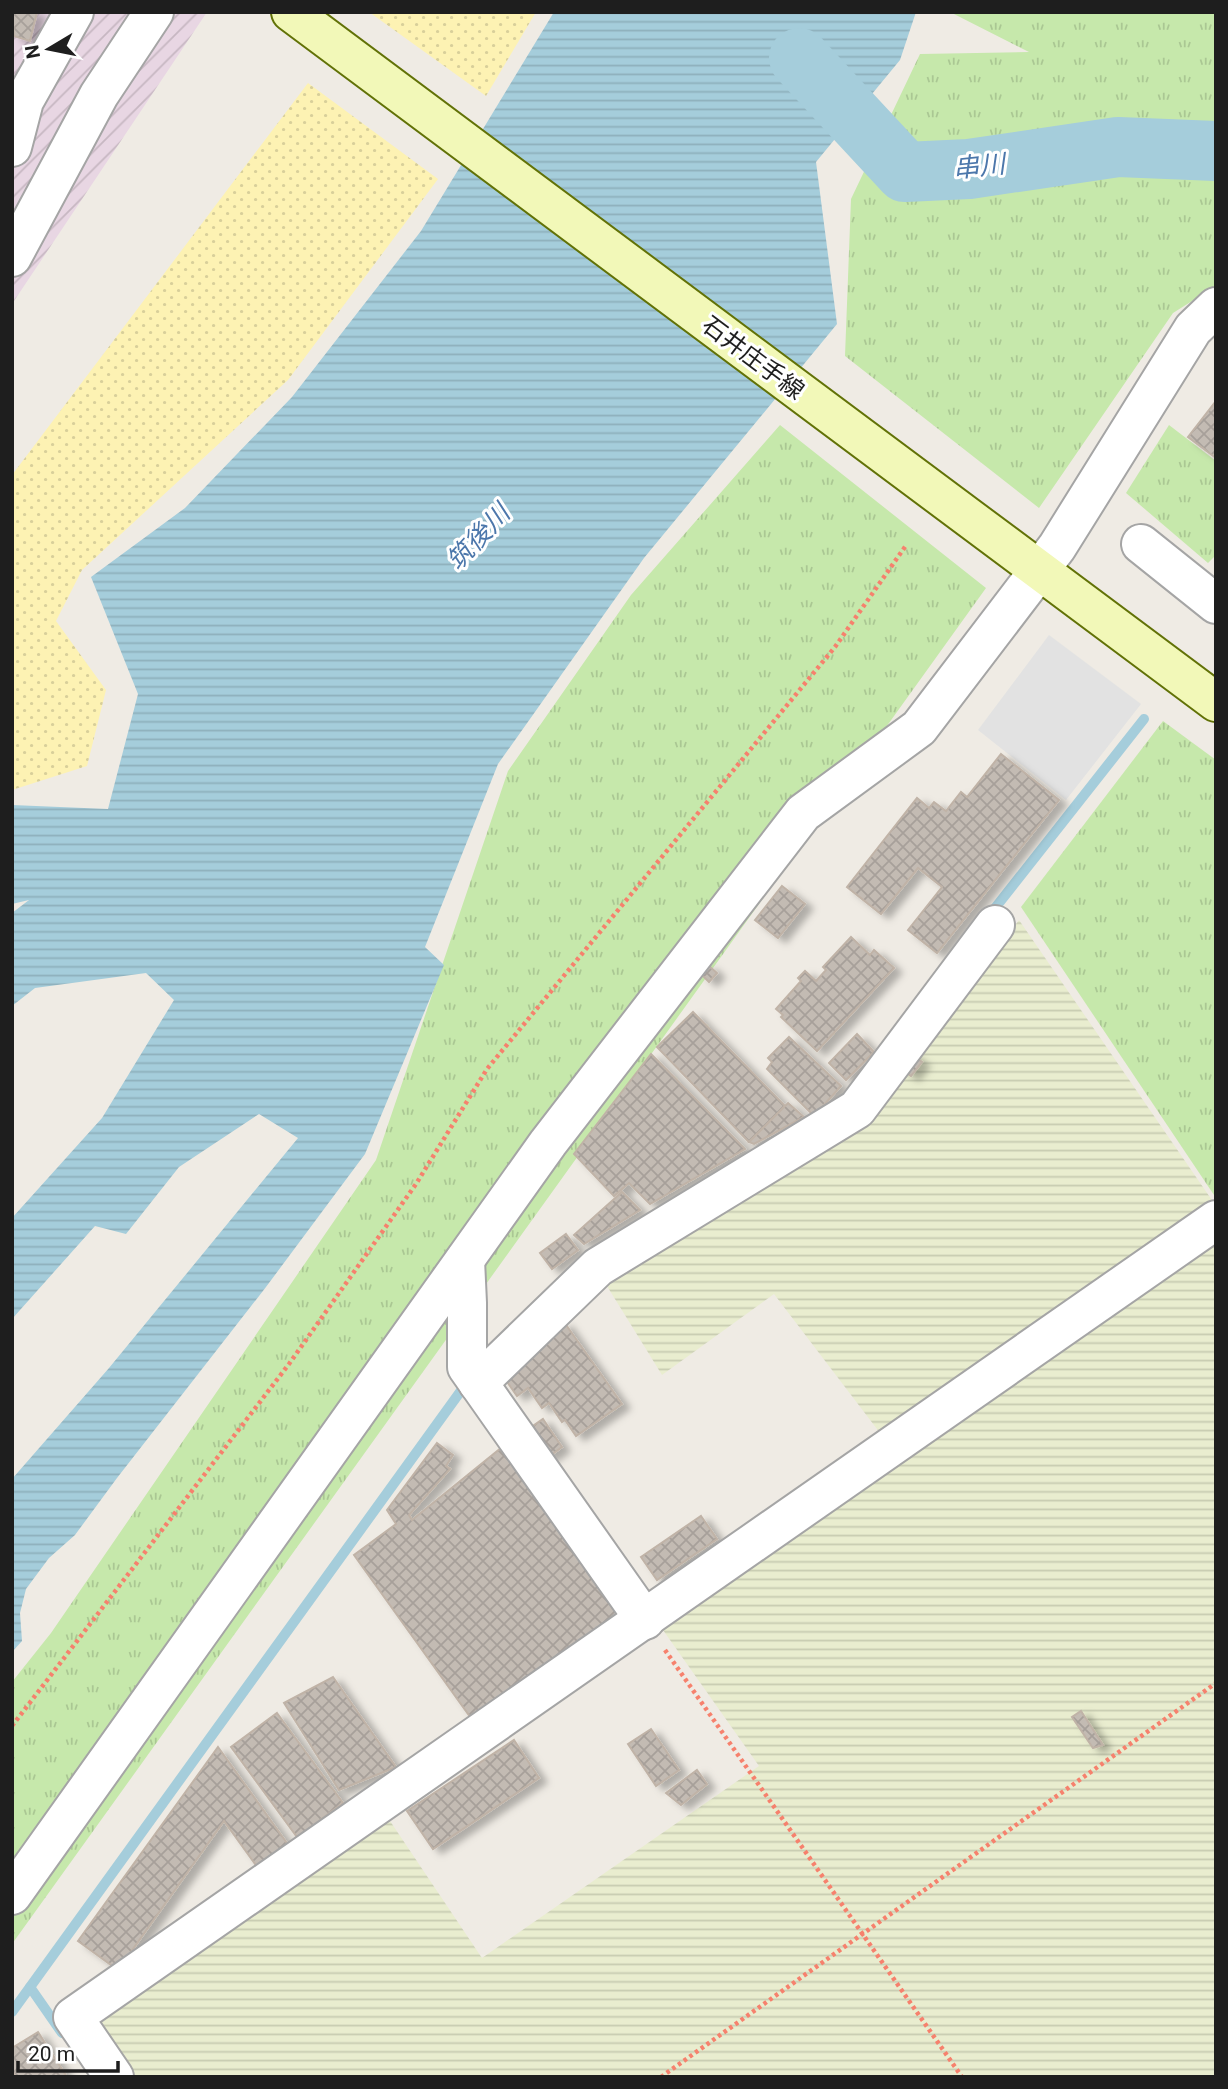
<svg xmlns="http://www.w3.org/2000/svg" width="1228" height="2089" font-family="Roboto,'Noto Sans JP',sans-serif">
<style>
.industrial{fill:url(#industrial-furrows)}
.farmland{fill:url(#farmland-rules)}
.grass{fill:url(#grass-tufts)}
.sand{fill:url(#sand-dots)}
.parking{fill:#e2e2e2}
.water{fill:url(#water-rules)}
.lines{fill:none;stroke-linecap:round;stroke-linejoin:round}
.stream{stroke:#a5cddb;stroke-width:10}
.river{stroke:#a5cddb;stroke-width:60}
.building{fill:url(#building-cross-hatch);stroke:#c0b3a7;stroke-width:2;filter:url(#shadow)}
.minor-casing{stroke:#a5a5a5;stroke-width:42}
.secondary-casing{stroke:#627207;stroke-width:42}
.path{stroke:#f6816d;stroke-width:4.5;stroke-dasharray:3.5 3.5;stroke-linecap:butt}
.minor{stroke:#fff;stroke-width:38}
.secondary{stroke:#f2f8b8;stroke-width:38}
.labels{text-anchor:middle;stroke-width:6;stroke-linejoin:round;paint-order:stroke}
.street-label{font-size:24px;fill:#1e1e1e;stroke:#fff}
.water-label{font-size:26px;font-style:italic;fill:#4c77ab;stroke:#fff}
</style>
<defs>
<pattern id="industrial-furrows" width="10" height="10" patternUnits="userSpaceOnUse" patternTransform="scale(1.75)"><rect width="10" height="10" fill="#e8d6e3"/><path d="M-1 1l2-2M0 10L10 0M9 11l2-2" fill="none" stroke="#c7b7c2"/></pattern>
<pattern id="farmland-rules" width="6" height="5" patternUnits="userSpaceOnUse" patternTransform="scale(1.75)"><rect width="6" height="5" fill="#e9edcf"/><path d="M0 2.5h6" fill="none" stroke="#c7cbb1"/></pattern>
<pattern id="grass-tufts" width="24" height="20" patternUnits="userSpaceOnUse" patternTransform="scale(1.75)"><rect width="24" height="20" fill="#c6e8ab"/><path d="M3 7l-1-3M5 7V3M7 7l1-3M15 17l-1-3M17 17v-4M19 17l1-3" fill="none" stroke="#aac793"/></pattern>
<pattern id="sand-dots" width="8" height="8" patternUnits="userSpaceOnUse" patternTransform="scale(1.75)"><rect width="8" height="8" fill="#fdf2b3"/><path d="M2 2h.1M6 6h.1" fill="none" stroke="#d8cf9a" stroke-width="1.8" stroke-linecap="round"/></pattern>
<pattern id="water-rules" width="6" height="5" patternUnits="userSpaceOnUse" patternTransform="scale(1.75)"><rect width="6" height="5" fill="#a5cddb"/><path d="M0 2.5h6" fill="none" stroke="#8eb0bc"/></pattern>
<pattern id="building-cross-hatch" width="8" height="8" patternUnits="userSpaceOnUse" patternTransform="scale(1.75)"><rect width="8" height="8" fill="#c3bbb3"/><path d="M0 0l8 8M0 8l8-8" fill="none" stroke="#a7a09a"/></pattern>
<filter id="shadow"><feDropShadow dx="8" dy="4.5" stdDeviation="3.5" flood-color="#0004"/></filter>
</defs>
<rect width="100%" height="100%" fill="#efebe4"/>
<path class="industrial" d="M12,12H207L12,304Z"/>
<path class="farmland" d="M1019,920L1216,1206V2077H128L90,2024L388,1818L482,1958L759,1766L658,1623L893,1450L774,1294L662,1375L602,1278L876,1114Z"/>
<g class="grass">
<path d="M950,12H1216V286L1173,313L1039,508L845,356L851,199L920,54L1029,52Z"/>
<path d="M780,425L986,588L12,1944V1682L51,1633L376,1160L508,771L631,595Z"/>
<path d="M1169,425L1216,461V555L1208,563L1126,493Z"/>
<path d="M1163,721L1216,760V1198L1021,907Z"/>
</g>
<g class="sand">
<path d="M369,12H536L486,96Z"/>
<path d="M308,83L438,179L288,380L82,570L56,621L106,690L87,766L12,790V475Z"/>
</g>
<path class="parking" d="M1049,635L1141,704L1066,800L978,730Z"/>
<path class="water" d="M554,12H916L900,60L816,162L837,324L644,558L498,764L425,947L444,965L365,1154L266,1287L117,1478L75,1535L49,1558L26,1589L20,1613L22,1641L12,1652V1479L109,1368L298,1138L259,1114L179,1167L126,1234L95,1226L12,1319V1218L102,1118L174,1000L146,973L35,988L12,1006V913L29,900L12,904V805L108,809L138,694L91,577L185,508L292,397L421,231Z"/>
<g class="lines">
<g class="stream">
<path d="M988,917L1144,719"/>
<path d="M30,1987L62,2033"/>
<path d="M12,2012L468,1381"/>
</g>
<path class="river" d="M799,58L905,172L969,169L1118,147L1216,151"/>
</g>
<g class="building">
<path d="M12,12H37L30,41L14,36Z"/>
<path d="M1216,401V458L1188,437Z"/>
<path d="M1001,754L1059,800L937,953L908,930L942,887L918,868L881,914L847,887L917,798L929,808L934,802L946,811L961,792L967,797Z"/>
<path d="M782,886L805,904L778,938L755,920Z"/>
<path d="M851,937L870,955L874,950L894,968L817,1051L781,1017L783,1015L776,1009L801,981L798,978L805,971L816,981L826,970L823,967Z"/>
<path d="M708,965L717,973L709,982L700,973Z"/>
<path d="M693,1012L785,1106L749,1142L657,1047Z"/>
<path d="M857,1034L874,1052L846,1080L829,1063Z"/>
<path d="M789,1037L841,1086L814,1116L767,1069L772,1062L768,1058Z"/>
<path d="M909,1052L922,1062L911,1076L898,1066Z"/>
<path d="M651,1054L745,1149L650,1204L629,1183L614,1196L574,1154Z"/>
<path d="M788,1103L804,1117L754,1144L749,1142Z"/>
<path d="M622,1192L640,1210L584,1244L574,1235Z"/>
<path d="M566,1234L578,1250L552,1269L540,1253Z"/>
<path d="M564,1322L622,1404L576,1436L565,1420L562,1422L549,1403L542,1408L528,1388L517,1396L503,1376Z"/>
<path d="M543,1419L562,1447L547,1458L527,1430Z"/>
<path d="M437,1443L453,1455L446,1466L450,1469L409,1515L412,1520L501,1448L628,1625L481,1732L354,1555L396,1524L387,1510Z"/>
<path d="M701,1516L717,1539L657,1580L641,1557Z"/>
<path d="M333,1677L396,1767L339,1790L284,1703Z"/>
<path d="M1081,1711L1103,1745L1093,1748L1072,1717Z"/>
<path d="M277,1713L343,1803L297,1837L231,1747Z"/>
<path d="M651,1729L679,1770L656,1786L628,1744Z"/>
<path d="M514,1740L539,1778L433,1849L407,1811Z"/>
<path d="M218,1747L289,1846L258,1868L224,1821L118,1970L78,1941Z"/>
<path d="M697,1770L707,1784L681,1805L666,1793Z"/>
<path d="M38,2032L67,2077H16L12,2070V2048Z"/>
</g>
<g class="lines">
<g class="minor-casing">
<g id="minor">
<path d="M12,147L24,101L74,12"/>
<path d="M12,257L99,95L154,12"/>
<path d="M1141,544L1216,604"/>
<path d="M465,1260L467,1303V1367L645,1620"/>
<path d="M478,1383L598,1267L857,1109L995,925"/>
<path d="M12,1895L548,1143L803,813L919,728L1057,547L1193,329L1216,307"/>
<path d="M114,2077L73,2017L1216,1220"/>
</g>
</g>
<g class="secondary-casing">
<path id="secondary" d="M291,12L1216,702"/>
</g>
<g class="path">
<path d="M665,1650L962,2077"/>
<path d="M12,1726L289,1364L416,1184L487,1069L835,647L907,544"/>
<path d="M661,2077L1216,1683"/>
</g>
<use href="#minor" class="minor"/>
<use href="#secondary" class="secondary"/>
</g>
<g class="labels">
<g class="street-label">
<text transform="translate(753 358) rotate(37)" y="8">石井庄手線</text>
</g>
<g class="water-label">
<text transform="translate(979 166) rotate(-6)" y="9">串川</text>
<text transform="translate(478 537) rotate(-47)" y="9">筑後川</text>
</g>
</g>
<rect width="1228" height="2089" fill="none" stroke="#1e1e1e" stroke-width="28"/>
<g transform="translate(49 49) rotate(260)" stroke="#ffffff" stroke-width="5" paint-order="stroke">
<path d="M0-5L12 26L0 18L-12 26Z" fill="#1e1e1e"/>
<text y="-10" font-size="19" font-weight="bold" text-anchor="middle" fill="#1e1e1e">N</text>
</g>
<path d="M18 2061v10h100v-10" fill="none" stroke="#1e1e1e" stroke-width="3.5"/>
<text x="28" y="2061" font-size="21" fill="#1e1e1e" stroke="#ffffff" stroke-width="5" paint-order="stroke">20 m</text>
</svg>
